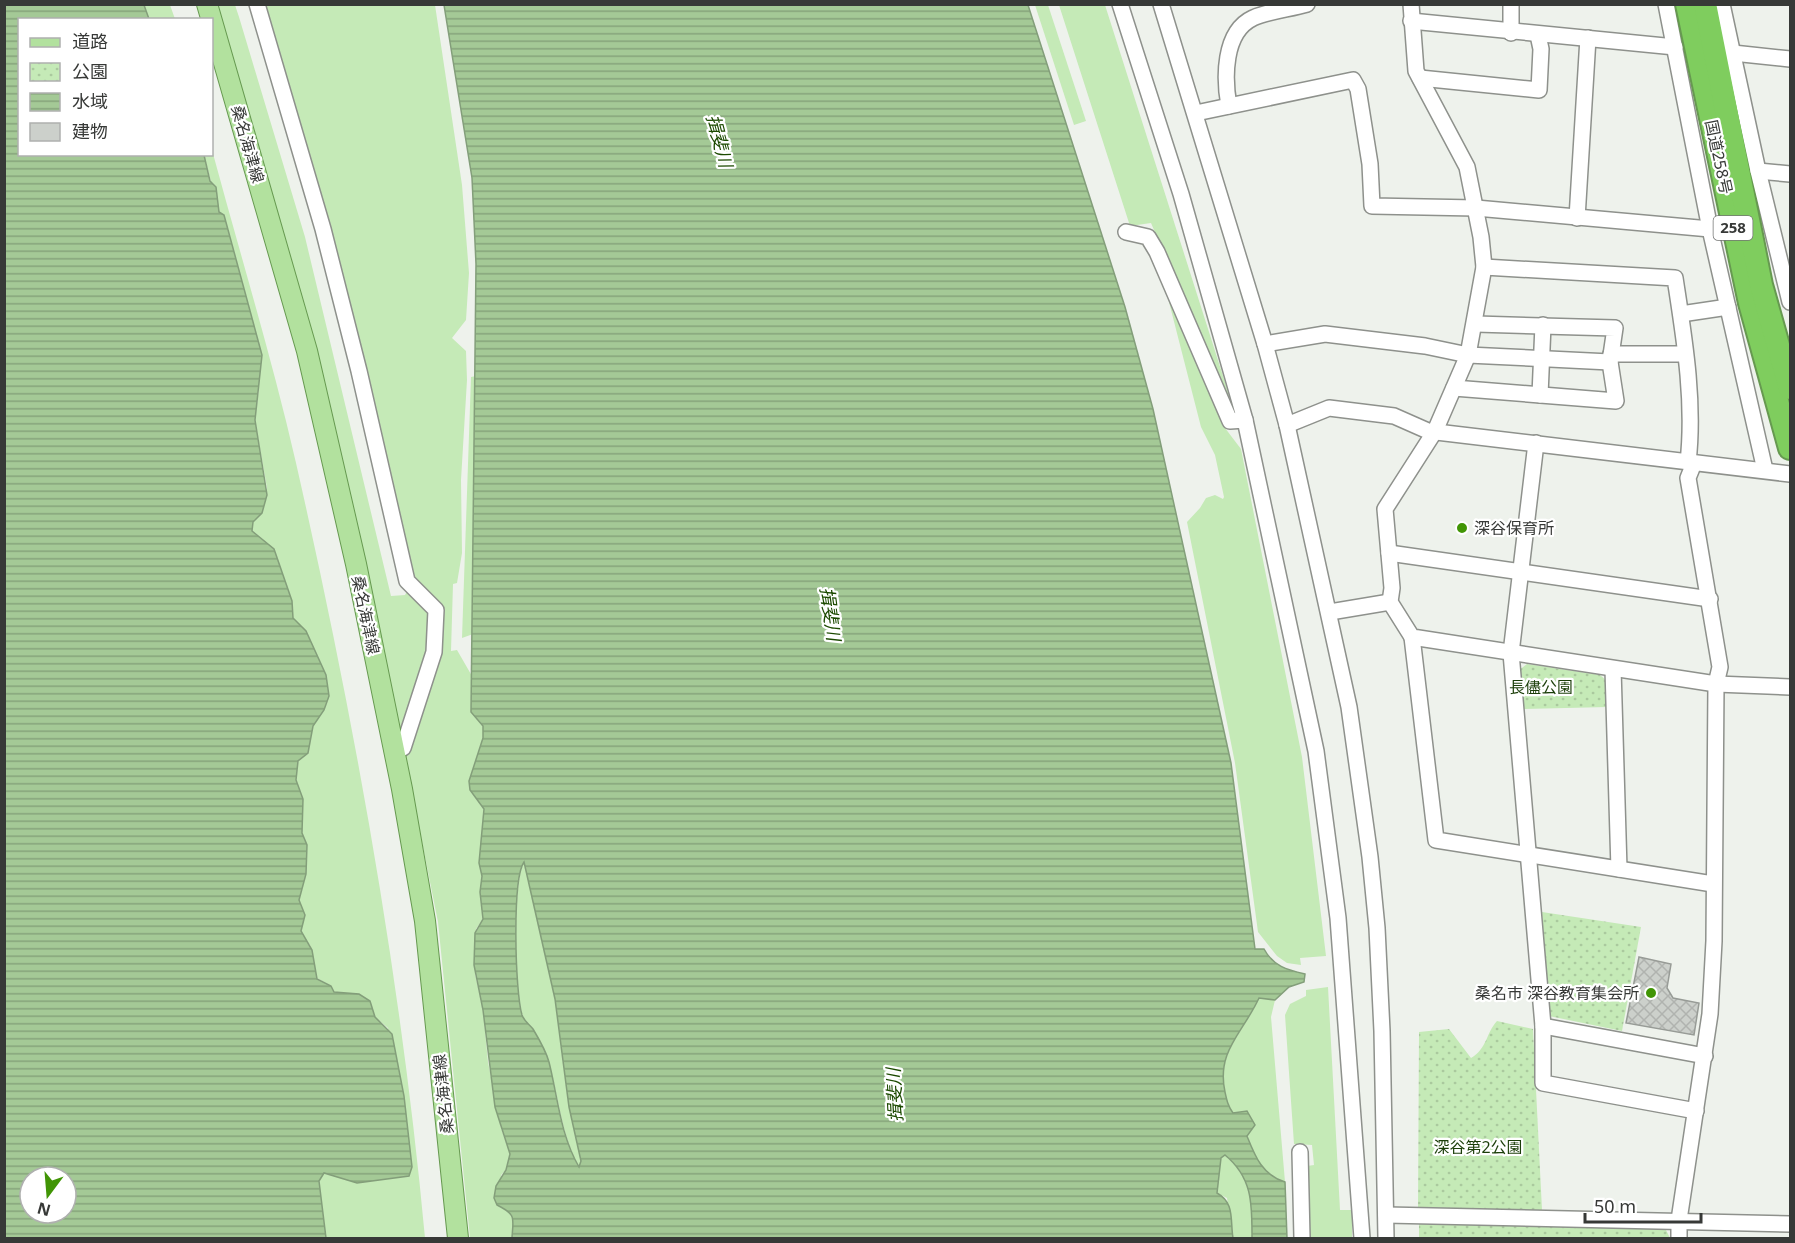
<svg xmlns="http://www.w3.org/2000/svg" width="1795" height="1243" font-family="'Noto Sans','Noto Sans JP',sans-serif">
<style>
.grass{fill:#c5eab7}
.park{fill:url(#park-dots)}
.water{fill:url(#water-rules);stroke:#839e7a;stroke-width:1.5;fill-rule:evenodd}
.building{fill:url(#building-cross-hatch);stroke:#979b96;stroke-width:1.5}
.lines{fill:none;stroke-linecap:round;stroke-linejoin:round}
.minor-casing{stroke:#8e918c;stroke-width:18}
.major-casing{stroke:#669950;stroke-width:22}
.highway-casing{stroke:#669950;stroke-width:26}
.minor{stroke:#fff;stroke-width:15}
.major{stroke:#b2e19e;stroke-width:20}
.highway{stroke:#7fcd5e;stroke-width:22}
.poi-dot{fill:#419505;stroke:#fff;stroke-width:2}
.labels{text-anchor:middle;stroke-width:4.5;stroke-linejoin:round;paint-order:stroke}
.shield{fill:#fff;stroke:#737473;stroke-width:1.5}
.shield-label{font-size:15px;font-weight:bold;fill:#373937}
.street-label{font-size:16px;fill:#373937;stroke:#fff}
.poi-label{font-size:16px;fill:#373937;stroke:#fff;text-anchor:start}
.park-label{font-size:16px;fill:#1b3e09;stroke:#fff}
.water-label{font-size:18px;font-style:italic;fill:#1c4a00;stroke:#fff}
</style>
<defs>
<pattern id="park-dots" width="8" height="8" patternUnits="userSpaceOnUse" patternTransform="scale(1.5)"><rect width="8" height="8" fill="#c5eab7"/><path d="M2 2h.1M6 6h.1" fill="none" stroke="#aac99e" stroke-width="1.8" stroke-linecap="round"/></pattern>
<pattern id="water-rules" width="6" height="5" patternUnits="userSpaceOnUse" patternTransform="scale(1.5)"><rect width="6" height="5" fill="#a4c996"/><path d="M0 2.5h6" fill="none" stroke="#86a47b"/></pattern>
<pattern id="building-cross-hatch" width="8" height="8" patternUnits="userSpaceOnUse" patternTransform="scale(1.5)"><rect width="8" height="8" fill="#ccd0cb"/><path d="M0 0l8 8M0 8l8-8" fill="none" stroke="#b0b3af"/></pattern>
</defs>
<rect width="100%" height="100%" fill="#eef2ec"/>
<g class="grass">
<path d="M144,5H170L175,19H149Z"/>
<path d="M215,5H235L239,17L305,237L391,596L405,595L412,582L262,5H435L462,185L469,273L466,320L452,338L466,351L467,380L461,480L462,553L457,583L453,584L451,651L457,650L472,676L471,711L483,726V738L469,781L470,790L484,809L479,863L482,876L480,892L483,919L476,929L475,974L483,1010L488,1062L501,1128L510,1154L506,1170L501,1175L514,1217L512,1238H470L438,922L410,782Z"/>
<path d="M1035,5H1048L1086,121L1074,125Z"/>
<path d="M1059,5H1105L1230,398L1227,399L1151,223L1130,226Z"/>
<path d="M212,150C240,254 272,358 296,463C354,718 401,978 425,1238H326L319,1181L324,1173L357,1183L409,1176L412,1167L388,1028L375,1017L358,994L334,992L331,986L317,978L310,945L303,937L301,927L299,900L306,874L307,845L302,833L303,799L296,780L298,761L308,753L313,726L324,710L329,696L326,675L306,631L293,618L292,601L263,540L252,531L253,522L260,516L267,488L255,420L259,388L224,215L219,212L204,155L212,154Z"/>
<path d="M1159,263L1225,428L1241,449L1302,757L1326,956L1300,958L1301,965L1287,963L1277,956L1258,932L1235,763L1187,522L1200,508L1206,498L1215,495L1223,499L1224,497L1215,455L1201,427Z"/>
<path d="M476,376L473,634L462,638L471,377Z"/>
<path d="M524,861L555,999L569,1107L581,1161L579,1168C560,1129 560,1102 549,1063C544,1047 530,1034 524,1019C513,995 513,883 524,861Z"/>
<path d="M1328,987L1340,1210H1352V1238H1307V1166L1314,1165L1312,1145L1294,1144L1285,1015L1290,1004L1306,996V990Z"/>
<path d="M1259,998L1275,1000L1271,1017L1285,1182C1255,1173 1248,1140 1242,1112L1233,1114C1228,1106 1227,1101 1225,1092C1217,1050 1243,1034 1259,998Z"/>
<path d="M1225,1155C1254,1180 1252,1203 1252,1238H1233L1227,1198L1217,1193L1221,1158Z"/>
</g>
<g class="park">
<path d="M1527,664L1600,675L1608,682V707L1522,709L1518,671Z"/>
<path d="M1542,912L1641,927L1622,1031L1549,1016Z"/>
<path d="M1497,1021L1533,1029L1542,1210H1418L1419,1032L1449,1029L1471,1058C1487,1049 1486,1033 1497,1021Z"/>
<path d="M1419,1224L1665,1228L1670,1238H1419Z"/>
</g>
<g class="water">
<path d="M5,4L144,5L149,19L20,20V154L204,155L210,181L216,187L219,212L224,215L262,355L255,420L267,495L262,513L253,522L252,531L274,549L292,601L293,618L306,631L326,675L329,696L324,710L313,726L308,753L298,761L296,780L303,799L302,833L307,845L306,874L299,900L305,915L301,931L312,950L317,979L331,986L334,992L359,994L370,1001L375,1017L392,1034L404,1096L412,1167L409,1176L357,1183L324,1173L319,1181L326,1238H5ZM30,1177H66V1213H30Z"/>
<path d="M444,5H1028L1125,307L1153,409L1231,763L1255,949H1264C1273,966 1287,970 1305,974L1304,982L1289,987L1275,1000L1259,998C1243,1033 1216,1051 1225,1092C1227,1101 1228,1106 1233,1113L1247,1111L1255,1125L1247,1136C1255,1156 1262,1175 1285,1182L1287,1238H1252C1252,1205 1253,1178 1225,1155L1221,1158L1217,1193C1235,1203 1230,1220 1233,1238H512C513,1218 517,1215 497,1205L494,1198L496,1186L506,1170L510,1154L495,1107L483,1010L474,965L475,933L483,919L480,892L482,876L479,863L484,809L470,790L469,781L483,738V726L471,712L476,264L472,178ZM524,862L555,999L569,1107L581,1161L579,1167C560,1134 558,1098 549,1062C546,1051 539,1039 533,1029C529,1024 524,1021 522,1015C515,992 512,879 524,862Z"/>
</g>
<path class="building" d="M1639,957L1671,964L1667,988L1673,998L1699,1003L1694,1035L1626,1023Z"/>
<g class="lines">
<g class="minor-casing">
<g id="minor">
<path d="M257,4L323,229L359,371L407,581L436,610L434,652L403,748L394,752"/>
<path d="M1120,4L1181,194L1245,420L1316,751L1338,918L1362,1238"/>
<path d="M1161,4L1265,344L1287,425L1349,707L1370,857L1377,928L1382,1031L1386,1238"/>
<path d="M1411,4L1416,71L1467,167L1481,237L1484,267L1468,355L1435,431L1385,509L1392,588L1390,602L1412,637L1716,684L1790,687"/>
<path d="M1666,4L1710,229L1765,470"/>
<path d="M1722,4L1758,171L1790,302"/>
<path d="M1411,21L1675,47"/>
<path d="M1511,33V4"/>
<path d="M1733,53L1790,59"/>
<path d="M1420,78L1539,90L1541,49L1538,35"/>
<path d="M1229,106C1224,79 1223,32 1253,18C1269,11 1290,9 1307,4"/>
<path d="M1196,113L1353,80L1358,89L1370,164L1372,206L1476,208L1710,229"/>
<path d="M1758,171L1790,174"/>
<path d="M1577,218L1588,38"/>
<path d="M1126,232L1148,237L1157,252L1230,421L1245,420"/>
<path d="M1484,267L1675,278C1684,337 1695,401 1688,462"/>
<path d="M1681,314L1728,307"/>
<path d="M1265,344L1325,334L1425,346L1468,355L1610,362"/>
<path d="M1611,354H1685"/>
<path d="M1454,388L1616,401L1610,362L1615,328L1476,324"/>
<path d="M1540,395L1543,325"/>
<path d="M1287,425L1329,408L1394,416L1428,431L1790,474"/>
<path d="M1536,443L1511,653L1543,1026V1083L1696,1111"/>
<path d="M1389,553L1710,599"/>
<path d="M1330,612L1390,602"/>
<path d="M1412,637L1436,840L1713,884"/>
<path d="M1613,669L1619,869"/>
<path d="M1543,1026L1705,1056"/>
<path d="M1300,1152L1302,1238"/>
<path d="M1386,1215L1790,1224"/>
<path d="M1679,1238V1220L1710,1014L1714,941L1716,684L1720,667L1688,478L1694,463"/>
</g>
</g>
<g class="major-casing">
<path id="major" d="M207,4L307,351L356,564L402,789L425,921L458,1238"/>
</g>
<g class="highway-casing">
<g id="highway">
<path d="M1687,4L1750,303L1790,448"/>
<path d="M1705,4L1761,285L1790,388"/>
</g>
</g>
<use href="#minor" class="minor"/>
<use href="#major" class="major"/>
<use href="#highway" class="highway"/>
</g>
<g class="poi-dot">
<circle cx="1462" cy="528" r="6"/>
<circle cx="1651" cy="993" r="6"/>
</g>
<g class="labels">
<rect class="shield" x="1713.5" y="216" width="39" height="24" rx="4.5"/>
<g class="shield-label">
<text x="1733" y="233">258</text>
</g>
<g class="street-label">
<text transform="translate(248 144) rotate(74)" y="6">桑名海津線</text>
<text transform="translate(1719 157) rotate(78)" y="6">国道258号</text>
<text transform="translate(366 615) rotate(78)" y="6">桑名海津線</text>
<text transform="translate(443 1094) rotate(-96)" y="6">桑名海津線</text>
</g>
<g class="poi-label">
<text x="1474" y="534">深谷保育所</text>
<text x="1639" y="999" text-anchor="end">桑名市 深谷教育集会所</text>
</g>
<g class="park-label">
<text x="1541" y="693">長儘公園</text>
<text x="1478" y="1153">深谷第2公園</text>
</g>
<g class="water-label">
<text transform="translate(719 141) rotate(75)" y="6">揖斐川</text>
<text transform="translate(830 614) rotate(82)" y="6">揖斐川</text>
<text transform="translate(895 1095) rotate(-93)" y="6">揖斐川</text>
</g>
</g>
<rect width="1795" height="1243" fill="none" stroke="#373937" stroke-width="12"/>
<rect x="18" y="18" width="195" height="138" fill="#ffffff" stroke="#afb0af" stroke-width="1.5"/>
<rect x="30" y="38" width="30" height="9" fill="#b2e19e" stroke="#afb0af" stroke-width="1.5"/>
<text x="72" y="48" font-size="18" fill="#373937">道路</text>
<rect x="30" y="63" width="30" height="18" fill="url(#park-dots)" stroke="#afb0af" stroke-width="1.5"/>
<text x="72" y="78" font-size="18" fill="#373937">公園</text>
<rect x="30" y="93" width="30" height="18" fill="url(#water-rules)" stroke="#afb0af" stroke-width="1.5"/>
<text x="72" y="108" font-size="18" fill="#373937">水域</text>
<rect x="30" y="123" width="30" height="18" fill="#ccd0cb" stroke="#afb0af" stroke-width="1.5"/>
<text x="72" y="138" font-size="18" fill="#373937">建物</text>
<g transform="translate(48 1195) rotate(196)"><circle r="28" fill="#ffffff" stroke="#afb0af" stroke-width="1.5"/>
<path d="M0-4.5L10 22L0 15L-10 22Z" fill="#419505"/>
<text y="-9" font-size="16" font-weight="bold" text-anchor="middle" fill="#373937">N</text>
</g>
<path d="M1585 1213v9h116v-9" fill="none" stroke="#373937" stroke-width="3"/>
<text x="1594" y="1213" font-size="18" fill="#373937" stroke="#ffffff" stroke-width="4.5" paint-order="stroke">50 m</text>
</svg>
